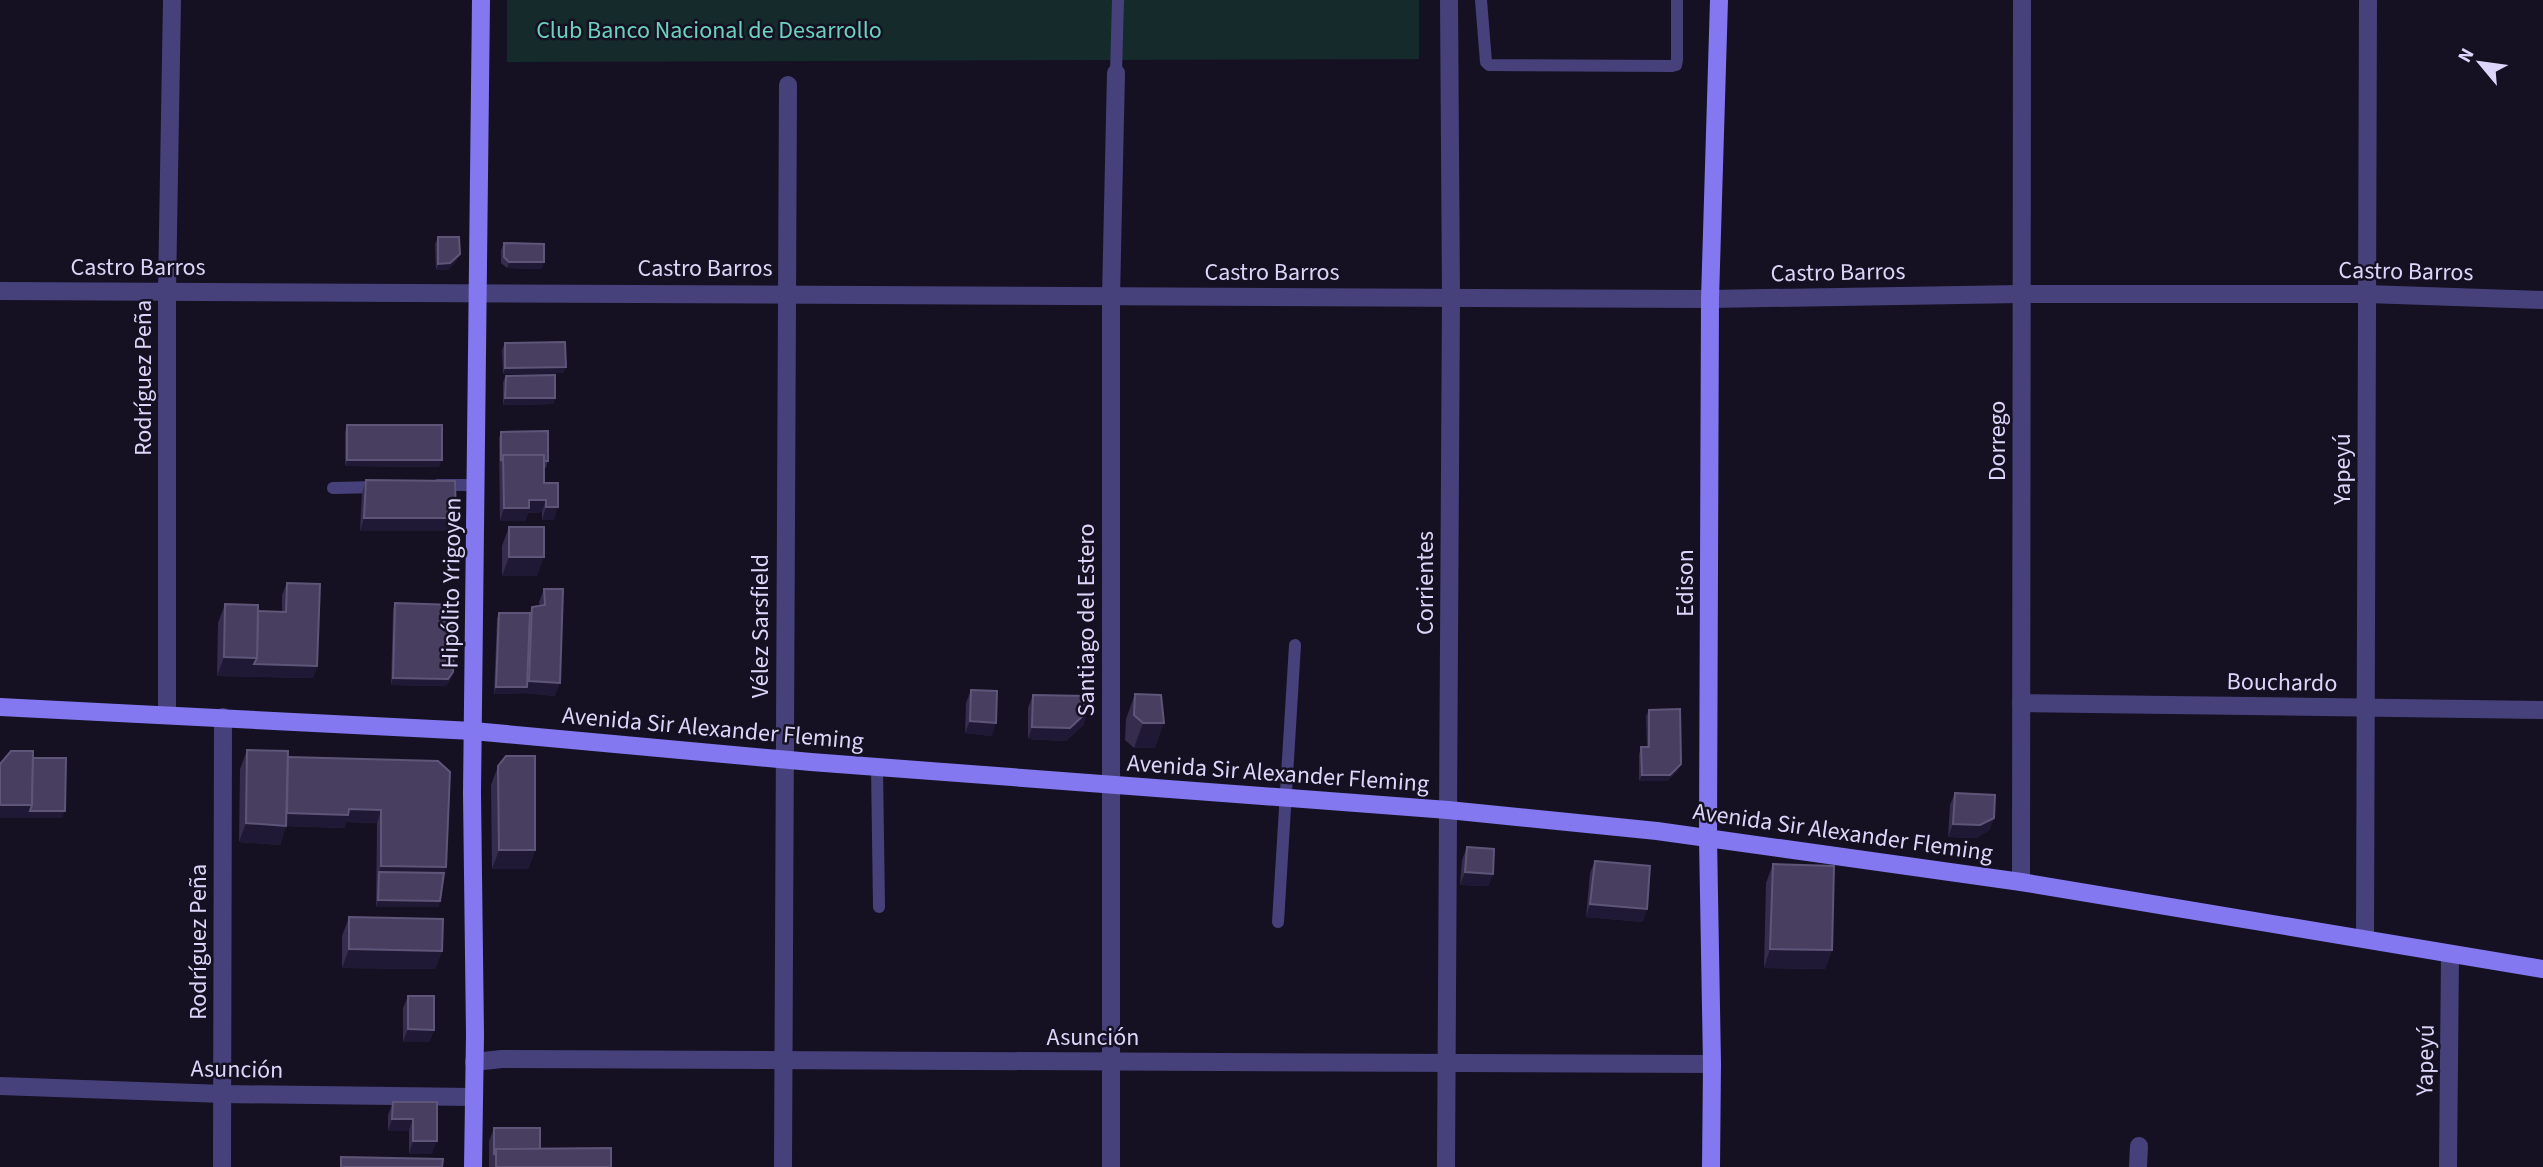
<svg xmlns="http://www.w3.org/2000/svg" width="2543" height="1167" font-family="'Source Sans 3',sans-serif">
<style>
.green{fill:#142a2b}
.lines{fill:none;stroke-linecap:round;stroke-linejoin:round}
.lane{stroke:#47417b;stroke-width:12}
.street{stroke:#47417b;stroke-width:18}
.secondary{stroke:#8378ef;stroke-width:18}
.wall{fill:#352c4e}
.shaded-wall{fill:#201935}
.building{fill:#473e60;stroke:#5e5678;stroke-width:2}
.labels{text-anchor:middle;stroke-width:5;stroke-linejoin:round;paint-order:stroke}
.park-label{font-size:24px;fill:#6bd2bf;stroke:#151122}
.street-label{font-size:24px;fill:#ddd6fa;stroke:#151122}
</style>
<rect width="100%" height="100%" fill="#151122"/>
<path class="green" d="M507,0H1419V59L507,62Z"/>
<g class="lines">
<g class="lane">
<path d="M1481,0L1486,62L1489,65L1672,66L1676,65L1677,60V0"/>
<path d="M1116,73L1118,0"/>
<path d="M438,485H476"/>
<path d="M333,488L378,487"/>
<path d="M877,767L879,907"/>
<path d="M1278,922L1295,645"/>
</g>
<g class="street">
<path d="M0,291L1710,299L2021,294H2367L2543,300"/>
<path d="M2021,703L2543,710"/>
<path d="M167,714V291L172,0"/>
<path d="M2021,882L2022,0"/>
<path d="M2365,939L2368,0"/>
<path d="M474,1062L502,1059L1712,1064"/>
<path d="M0,1086L223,1094L472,1097"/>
<path d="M222,1167L223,717"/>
<path d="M783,1167L788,85"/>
<path d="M1111,1167V297L1116,73"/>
<path d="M1446,1167L1451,297L1449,0"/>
<path d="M2138,1167L2139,1146"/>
<path d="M2448,1167L2450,954"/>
</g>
<g class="secondary">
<path d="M0,707L473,731L811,762L1448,810L1657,831L2021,882L2543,969"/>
<path d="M473,1167L475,1035L472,793L481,0"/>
<path d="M1711,1167L1712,1064L1708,838L1710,299L1719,0"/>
</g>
</g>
<g class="wall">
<path d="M438,237L457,260L448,270H436L435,244Z"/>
<path d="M504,243L544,262L541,269L507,268L501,263V250Z"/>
<path d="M505,343L566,367L563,373L503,374L502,350Z"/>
<path d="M506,376L555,398L553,404L503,405V382Z"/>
<path d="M347,425L439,467L345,466V432Z"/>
<path d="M501,432L548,461L546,468H544V483L554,520H542V512L528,513L525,521H500L499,438Z"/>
<path d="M366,480L456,518L451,531H360L362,493Z"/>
<path d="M509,527L537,576H502V546Z"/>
<path d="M287,583L317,666L313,678L217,676L218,623L225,604L258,611L282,612V595Z"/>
<path d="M544,589L555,696L525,693L494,694L497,619L499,613H530L532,607L540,606L539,602Z"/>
<path d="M395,603L453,672L451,678L446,686L391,685L393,610Z"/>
<path d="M971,690L992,736L965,733L966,703Z"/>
<path d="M1135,694L1155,748H1134L1125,740L1126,719Z"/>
<path d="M1033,695L1084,724L1066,741L1028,739V708Z"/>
<path d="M1649,710L1678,770L1667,781H1639V754L1641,747H1647L1646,716Z"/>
<path d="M247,750L288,757L438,761L446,867L444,873L440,901L438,907H376L377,823L346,822L344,828L286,826L280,845L239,842L240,769Z"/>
<path d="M498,766L535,850L528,869H492L491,785Z"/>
<path d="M1955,793L1994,818L1989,830L1976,838L1948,837L1950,805Z"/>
<path d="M1467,847L1493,874L1488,886L1460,885L1462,860Z"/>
<path d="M1595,861L1643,922L1586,917L1590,873Z"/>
<path d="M1773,864L1832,950L1825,969L1764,968L1766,883Z"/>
<path d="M349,917L442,951L435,969L342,968V936Z"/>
<path d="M408,996L434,1030L429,1042H403V1008Z"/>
<path d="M393,1102H437L432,1154H409V1131H388V1115Z"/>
<path d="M494,1128L540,1149L611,1167H489V1141Z"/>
</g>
<g class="shaded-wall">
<path d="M460,254L457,260L448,270H436L438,264Z"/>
<path d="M509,262H544L541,269L507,268Z"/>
<path d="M566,367L563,373L503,374L505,368Z"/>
<path d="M505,398H555L553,404L503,405Z"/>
<path d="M347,460H442L439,467L345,466Z"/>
<path d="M529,500H546L542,512L528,513L525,521H500L504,508Z"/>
<path d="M546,507H558L554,520H542Z"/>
<path d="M364,518H456L451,531H360Z"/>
<path d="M509,557H544L537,576H502Z"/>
<path d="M224,657L257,658L317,666L313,678L217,676Z"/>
<path d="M453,672L451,678L446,686L391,685L393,678Z"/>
<path d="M529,681L560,683L555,696L525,693L494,694L496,687H527Z"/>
<path d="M1088,711L1084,724L1066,741L1028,739L1032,727Z"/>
<path d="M970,721L996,723L992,736L965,733Z"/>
<path d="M1143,723H1164L1155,748H1134Z"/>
<path d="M1681,764L1678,770L1667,781H1639L1642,775Z"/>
<path d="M0,805H32L65,811L62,818H0Z"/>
<path d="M349,809L381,810L377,823L346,822L344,828L286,826L280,845L239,842L246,823L284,813Z"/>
<path d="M1994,818L1989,830L1976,838L1948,837L1953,824Z"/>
<path d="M499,850H535L528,869H492Z"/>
<path d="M381,866L446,867L441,880L379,872Z"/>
<path d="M1465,872L1493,874L1488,886L1460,885Z"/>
<path d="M378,900L440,901L438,907H376Z"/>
<path d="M1590,904L1647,909L1643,922L1586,917Z"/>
<path d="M349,949L442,951L435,969L342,968Z"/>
<path d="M1770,949L1832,950L1825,969L1764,968Z"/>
<path d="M408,1029L434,1030L429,1042H403Z"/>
<path d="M392,1119H413L409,1131H388Z"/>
<path d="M413,1141H437L432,1154H409Z"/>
</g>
<g class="building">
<path d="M438,237H459L460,254L450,263L438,264Z"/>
<path d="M504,243L544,244V262H509L504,257Z"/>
<path d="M565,342L566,367L505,368V343Z"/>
<path d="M555,375V398H505L506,376Z"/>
<rect x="347" y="425" width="95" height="35"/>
<path d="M548,431V461H544V455H503L501,461V432Z"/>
<path d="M503,455H544V483H558V507H546V500H529V508H504Z"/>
<path d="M366,480L455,481L456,518H364Z"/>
<rect x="509" y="527" width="35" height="30"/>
<path d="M287,583L320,584L317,666L254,664L257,658L258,611L286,612Z"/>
<path d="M544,589H563L560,683L529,681L532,607L545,605Z"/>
<path d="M395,603L455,605L453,672L448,679L393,678Z"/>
<path d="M225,604L258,605L257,658L224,657Z"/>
<path d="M499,613H530L527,687H496Z"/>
<path d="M971,690L997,691L996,723L970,721Z"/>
<path d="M1135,694L1161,695L1164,723H1143L1134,715Z"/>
<path d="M1033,695L1088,696V711L1070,728L1032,727Z"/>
<path d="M1680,709L1681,764L1670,775H1642L1641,747H1649V710Z"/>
<path d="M247,750L288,751L286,826L246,823Z"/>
<path d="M11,751H33L32,805H0V764Z"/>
<path d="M506,756H535V850H499L498,766Z"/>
<path d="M288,757L438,761L450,772L446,867L381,866V810L349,809L348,815L287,813Z"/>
<path d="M33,758H66L65,811H30L32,805Z"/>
<path d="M1955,793L1995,795L1994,818L1980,825L1953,824Z"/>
<path d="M1467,847L1494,849L1493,874L1465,872Z"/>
<path d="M1595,861L1650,866L1647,909L1590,904Z"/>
<path d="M1773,864L1834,866L1832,950L1770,949Z"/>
<path d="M379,872L444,873L440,901L378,900Z"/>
<path d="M349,917L443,919L442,951L349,949Z"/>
<path d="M408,996H434V1030L408,1029Z"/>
<path d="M393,1102H437V1141H413V1119H392Z"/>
<path d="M494,1128H540V1149H496L494,1155Z"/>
<path d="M611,1148V1167H496V1149Z"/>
<path d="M341,1157L443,1159L442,1167H341Z"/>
</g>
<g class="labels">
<g class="park-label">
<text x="709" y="38">Club Banco Nacional de Desarrollo</text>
</g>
<g class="street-label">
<text x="138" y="275">Castro Barros</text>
<text x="705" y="276">Castro Barros</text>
<text transform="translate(2406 271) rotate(1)" y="8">Castro Barros</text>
<text x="1272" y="280">Castro Barros</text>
<text transform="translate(1838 272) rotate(-1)" y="8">Castro Barros</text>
<text transform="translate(143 378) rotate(-90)" y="8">Rodríguez Peña</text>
<text transform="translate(1997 441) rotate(-90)" y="8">Dorrego</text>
<text transform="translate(2342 469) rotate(-90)" y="8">Yapeyú</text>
<text transform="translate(451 583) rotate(-89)" y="8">Hipólito Yrigoyen</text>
<text transform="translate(1425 583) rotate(-90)" y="8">Corrientes</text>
<text transform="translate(1685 583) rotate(-90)" y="8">Edison</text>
<text transform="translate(1086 620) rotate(-90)" y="8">Santiago del Estero</text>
<text transform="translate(760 626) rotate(-90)" y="8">Vélez Sarsfield</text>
<text transform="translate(2282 682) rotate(1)" y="8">Bouchardo</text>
<text transform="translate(713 728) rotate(5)" y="8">Avenida Sir Alexander Fleming</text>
<text transform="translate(1278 773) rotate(4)" y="8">Avenida Sir Alexander Fleming</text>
<text transform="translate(1843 832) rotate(8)" y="8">Avenida Sir Alexander Fleming</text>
<text transform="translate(198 942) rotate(-90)" y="8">Rodríguez Peña</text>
<text x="1093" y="1045">Asunción</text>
<text transform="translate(2425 1060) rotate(-89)" y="8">Yapeyú</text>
<text transform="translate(237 1069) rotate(1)" y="8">Asunción</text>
</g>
</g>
<g transform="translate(2480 63) rotate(299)" stroke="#151122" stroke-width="5" paint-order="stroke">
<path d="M0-5L12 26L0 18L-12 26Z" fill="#ddd6fa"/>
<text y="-10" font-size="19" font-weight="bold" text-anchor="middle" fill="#ddd6fa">N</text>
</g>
</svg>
